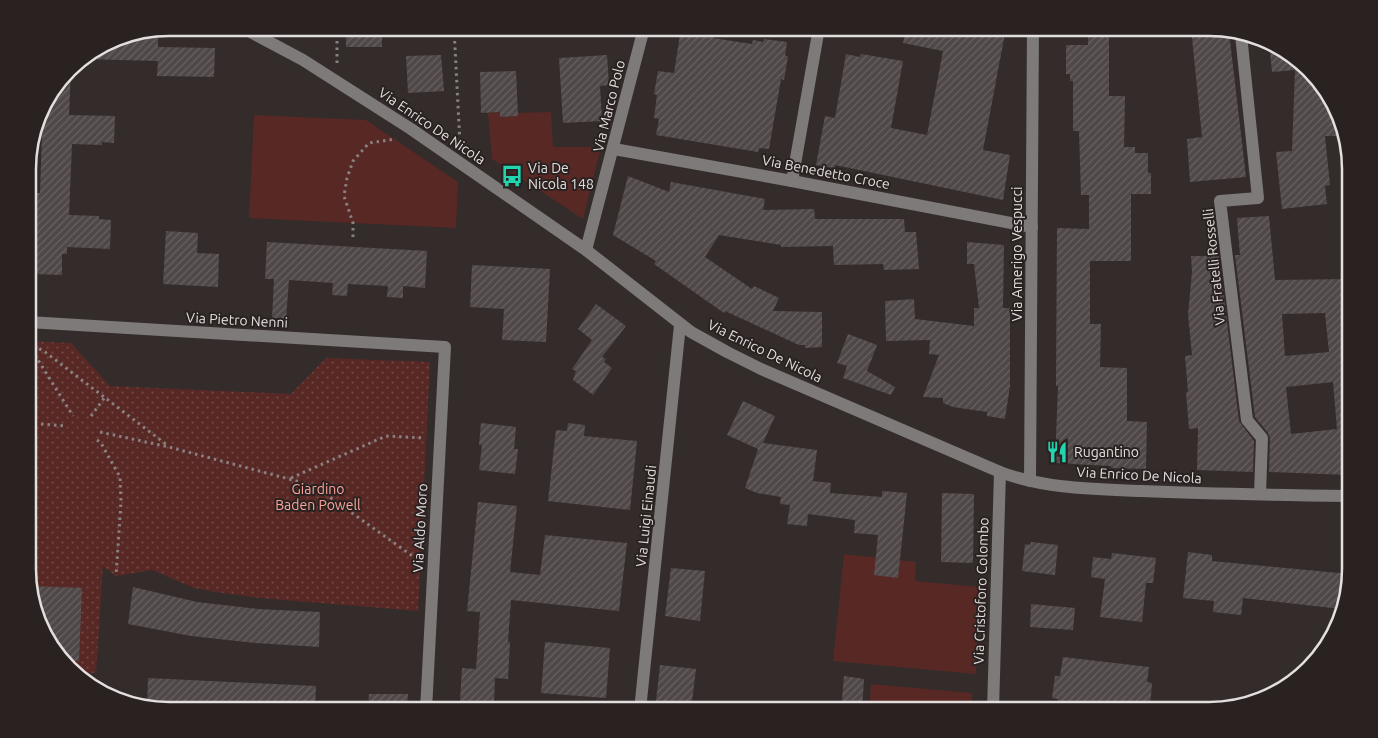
<svg xmlns="http://www.w3.org/2000/svg" width="1378" height="738" font-family="Ubuntu,sans-serif">
<style>
.green{fill:#582825}
.park{fill:url(#park-dots)}
.building{fill:url(#building-hatch);fill-rule:evenodd}
.lines{fill:none;stroke-linecap:round;stroke-linejoin:round}
.path{stroke:#888181;stroke-width:3;stroke-dasharray:2.5 4;stroke-linecap:butt}
.minor{stroke:#7d7a79;stroke-width:12}
.labels{text-anchor:middle;stroke-width:4;stroke-linejoin:round;paint-order:stroke}
.street-label{font-size:14px;fill:#e4dfdf;stroke:#292221}
.poi-label{font-size:14px;fill:#e4dfdf;stroke:#292221;text-anchor:start}
.park-label{font-size:14px;fill:#fda39a;stroke:#292221}
.rim{fill:none;stroke:#e4dfdf;stroke-width:2.5}
</style>
<defs>
<pattern id="park-dots" width="8" height="8" patternUnits="userSpaceOnUse" patternTransform="scale(1.25)"><rect width="8" height="8" fill="#582825"/><path d="M2 2h.1M6 6h.1" fill="none" stroke="#704744" stroke-width="1.8" stroke-linecap="round"/></pattern>
<pattern id="building-hatch" width="6" height="6" patternUnits="userSpaceOnUse" patternTransform="scale(1.25)"><rect width="6" height="6" fill="#504848"/><path d="M-1 1l2-2M0 6l6-6M5 7l2-2" fill="none" stroke="#696262"/></pattern>
</defs>
<rect width="100%" height="100%" fill="#332c2b"/>
<g class="green">
<path d="M500,112L501,117L518,116V113L551,112L553,147H601L583,219L492,159L488,113Z"/>
<path d="M254,115L366,120L458,182L456,228L249,218Z"/>
<path d="M844,554L916,562L915,581L979,587L976,674L833,661Z"/>
<path d="M871,684L972,693V710H869Z"/>
</g>
<path class="park" d="M28,341L71,343L110,386L291,394L326,358L430,362L418,611L260,598L216,592L194,588L152,570L116,576L103,566L96,673L78,672L57,655L29,587Z"/>
<g class="building">
<rect x="346" y="28" width="36" height="19"/>
<path d="M681,28H715L713,38L752,44L753,40L763,42L764,39L787,42L785,56H788L784,80L781,79L769,149L759,148L758,152L656,135L659,119L654,118L657,95L654,94L658,71L674,73Z"/>
<path d="M906,28H1006L983,150L1010,155L1003,200L835,165V168L816,165L825,116L835,118L846,54L860,57L861,54L903,61L891,128L927,135L943,51L903,43Z"/>
<path d="M1088,28H1109V96H1125L1124,147H1135V153H1148V173H1151V194H1131V261H1090V324H1101L1100,367L1127,368V421L1147,422L1146,469L1111,468V466L1055,463L1058,386H1056L1057,228L1089,229V195H1081L1079,131H1073V81H1070V74H1066V45H1088Z"/>
<path d="M1191,28H1209L1229,32L1246,177L1190,182L1187,139L1202,137Z"/>
<path d="M148,32H158V47L215,48L214,77L157,76L158,61L82,59L115,38Z"/>
<path d="M1282,51L1326,90L1344,136H1325L1330,185L1325,186L1327,204L1282,209L1276,152L1292,151L1295,70L1272,72L1270,52Z"/>
<path d="M441,55L444,91L408,93L406,56Z"/>
<path d="M607,55L609,85L600,86L602,121L563,123L559,58Z"/>
<path d="M71,69L69,115L115,116L114,143L102,142V145L72,144L69,215L99,216V219L111,220L110,249L67,247V254H62V275L35,274L37,216H34V193H40L43,106Z"/>
<path d="M516,71L518,116L500,117V112L481,113L480,72Z"/>
<path d="M628,176L669,192L671,182L765,199L763,210L814,209L815,219H904L905,232H916L919,269L884,270L883,264L834,265L833,246L781,247V245L719,235L705,257L752,289L754,286L779,298L773,311L822,312V347L805,348V345H799L725,311L724,313L654,264L656,261L613,235Z"/>
<path d="M1269,216L1275,280L1349,279L1350,475L1269,472L1270,438L1268,433L1255,417L1235,255H1240L1237,218ZM1325,313L1329,352L1285,356L1282,314ZM1333,382L1337,429L1291,434L1286,387Z"/>
<path d="M166,231L198,233L197,253L219,254L218,287L163,284Z"/>
<path d="M267,242L427,251L425,288L403,286V298L387,297L388,286L348,284L347,296L332,295L333,283L289,280L286,319L272,318L274,279H265Z"/>
<path d="M967,242L1004,245L1003,308H1010V386L1005,419L987,416V412L953,407L943,403V398L923,397L939,355L929,354L930,340L886,341L885,301L914,299L915,319L974,326V308H979L974,264H967Z"/>
<path d="M1191,256H1219L1239,421L1254,441L1253,472L1197,470L1198,428L1189,429L1186,392H1188L1185,356L1192,355L1188,314L1192,272Z"/>
<path d="M472,265L550,269L546,342L502,340L504,309L470,307Z"/>
<path d="M596,304L626,326L602,357L606,359L604,362L612,368L593,395L573,380L576,371L572,369L592,340L578,329Z"/>
<path d="M848,334L877,345L867,371L895,387L891,395L843,378L847,366L837,363Z"/>
<path d="M743,401L775,416L763,443L817,450L813,481L831,483L830,493L882,497V491L907,493L898,578L874,575L878,535L854,533L855,520L808,514L807,526L787,524L790,505L780,504L781,497L757,493L745,488L758,449L727,435Z"/>
<path d="M481,423L516,427L514,449H518L515,474L479,470L482,445H479Z"/>
<path d="M568,423L585,425L584,436L637,441L630,510L548,501L556,430L567,431Z"/>
<path d="M942,493L974,494L973,563L941,562Z"/>
<path d="M478,502L517,506L510,572L540,575L545,535L627,543L619,611L511,600L508,642H510L508,679L495,678L494,703L460,701L462,668L476,669L480,612L467,611Z"/>
<path d="M1031,542L1058,545L1055,575L1022,571L1025,544L1030,545Z"/>
<path d="M1188,552L1212,555V561L1349,574L1341,609L1243,598L1241,615L1213,612L1214,601L1183,598Z"/>
<path d="M1112,553L1156,558L1153,583H1146L1142,622L1100,617L1105,579L1091,577L1093,557L1111,559Z"/>
<path d="M671,568L705,571L700,621L665,616Z"/>
<path d="M29,586L82,588L79,661L63,660L57,655Z"/>
<path d="M133,587L197,602L258,609L320,612L319,647L255,643L191,636L128,624Z"/>
<path d="M1031,604L1075,608L1073,630L1030,627Z"/>
<path d="M545,642L610,648L606,698L541,693Z"/>
<path d="M1063,657L1149,667L1147,682L1152,683L1150,709L1144,708V710H1056L1058,699L1052,698L1055,676H1060Z"/>
<path d="M660,665L696,669L691,710H655Z"/>
<path d="M844,676L864,679L862,710H841Z"/>
<path d="M148,678L316,686L315,710H169L147,705Z"/>
<path d="M369,694H408L407,710H368Z"/>
</g>
<g class="lines">
<g class="path">
<path d="M337,28V64"/>
<path d="M454,28L460,144"/>
<path d="M353,237V223L344,196L347,178L353,161L369,143L396,139"/>
<path d="M28,342L45,352L167,445"/>
<path d="M28,344L73,416"/>
<path d="M91,416L105,397"/>
<path d="M41,424L65,426"/>
<path d="M100,432L169,447L304,483L324,493L418,560"/>
<path d="M97,440L101,443L120,477L121,502L116,576"/>
<path d="M291,478L386,436L424,438"/>
</g>
<g class="minor">
<path d="M243,28L303,60L411,129L586,250L691,332L727,352L761,369L1000,472C1045,489 1094,489 1142,491C1211,494 1281,495 1350,496"/>
<path d="M1241,35L1258,198L1220,201L1247,420L1262,438L1260,494"/>
<path d="M614,149L792,181L1032,227"/>
<path d="M792,181L819,28"/>
<path d="M586,250L644,28"/>
<path d="M28,322L445,347L426,710"/>
<path d="M1030,481L1033,28"/>
<path d="M640,710L680,325"/>
<path d="M993,710L1000,472"/>
</g>
</g>
<defs>
<g id="bus-bare" transform="scale(1.725)"><path d="M-5-6H5V4H4V6H2V4H-2V6H-4V4H-5ZM-3.5-4V0h7V-4ZM-3.5 1.2v1.5H-2V1.2ZM2 1.2v1.5H3.5V1.2Z" fill="#23d5af" stroke="#292221" stroke-width="2.5" paint-order="stroke"/></g>
<g id="restaurant-bare" transform="scale(1.725)"><path d="M-5-6h1v4h1v-4h1v4h1v-4h1v5L-1.5 .5V6h-2V.5L-5-1ZM5-6V6H3V1.5H1.5Q1.5-4 5-6Z" fill="#23d5af" stroke="#292221" stroke-width="2.5" paint-order="stroke"/></g>
</defs>
<g fill-rule="evenodd">
<use href="#bus-bare" x="512" y="176"/>
<use href="#restaurant-bare" x="1057" y="452"/>
</g>
<g class="labels">
<g class="street-label">
<text transform="translate(609 106) rotate(-76)" y="5">Via Marco Polo</text>
<text transform="translate(432 126) rotate(34)" y="5">Via Enrico De Nicola</text>
<text transform="translate(826 172) rotate(11)" y="5">Via Benedetto Croce</text>
<text transform="translate(1017 254) rotate(-90)" y="5">Via Amerigo Vespucci</text>
<text transform="translate(1214 267) rotate(-96)" y="5">Via Fratelli Rosselli</text>
<text transform="translate(237 320) rotate(3)" y="5">Via Pietro Nenni</text>
<text transform="translate(765 351) rotate(26)" y="5">Via Enrico De Nicola</text>
<text transform="translate(1139 475) rotate(3)" y="5">Via Enrico De Nicola</text>
<text transform="translate(646 516) rotate(-84)" y="5">Via Luigi Einaudi</text>
<text transform="translate(420 528) rotate(-87)" y="5">Via Aldo Moro</text>
<text transform="translate(981 591) rotate(-88)" y="5">Via Cristoforo Colombo</text>
</g>
<g class="poi-label">
<text x="528" y="173">Via De<tspan x="528" dy="16">Nicola 148</tspan></text>
<text x="1074" y="457">Rugantino</text>
</g>
<g class="park-label">
<text x="318" y="494">Giardino<tspan x="318" dy="16">Baden Powell</tspan></text>
</g>
</g>
<path d="M0 0H1378V738H0ZM169 36H1209A133 133 0 0 1 1342 169V569A133 133 0 0 1 1209 702H169A133 133 0 0 1 36 569V169A133 133 0 0 1 169 36Z" fill="#292221" fill-rule="evenodd"/>
<path class="rim" d="M169 36H1209A133 133 0 0 1 1342 169V569A133 133 0 0 1 1209 702H169A133 133 0 0 1 36 569V169A133 133 0 0 1 169 36Z"/>
</svg>
